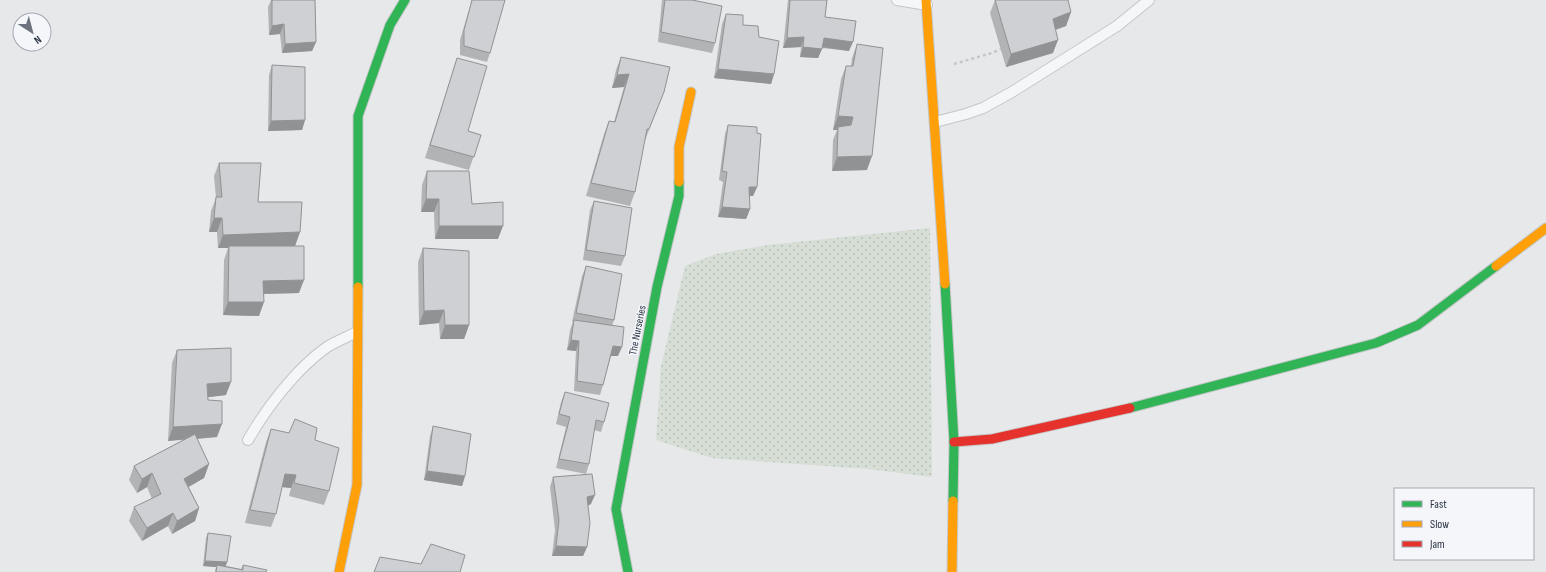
<svg xmlns="http://www.w3.org/2000/svg" width="1546" height="572" font-family="'Sofia Sans Condensed',sans-serif">
<style>
.grass{fill:url(#grass-dots)}
.lines{fill:none;stroke-linecap:round;stroke-linejoin:round}
.lane-casing{stroke:#c4c6c8;stroke-width:12}
.fast-casing{stroke:#c4c6c8;stroke-width:11}
.slow-casing{stroke:#c4c6c8;stroke-width:11}
.jam-casing{stroke:#c4c6c8;stroke-width:11}
.path{stroke:#c5c6ca;stroke-width:2.5;stroke-dasharray:3 3;stroke-linecap:butt}
.lane{stroke:#f5f6f7;stroke-width:10}
.fast{stroke:#30b455;stroke-width:9}
.slow{stroke:#ff9f0a;stroke-width:9}
.jam{stroke:#e5322d;stroke-width:9}
.wall{fill:#b1b3b5}
.shaded-wall{fill:#909294}
.building{fill:#ced0d3;stroke:#909294}
.labels{text-anchor:middle;stroke-width:3;stroke-linejoin:round;paint-order:stroke}
.street-label{font-size:11px;fill:#2b3445;stroke:#f4f6f9}
</style>
<defs>
<pattern id="grass-dots" width="8" height="8" patternUnits="userSpaceOnUse"><rect width="8" height="8" fill="#d6ded6"/><path d="M2 2h.1M6 6h.1" fill="none" stroke="#b8bfb9" stroke-width="1.8" stroke-linecap="round"/></pattern>
</defs>
<rect width="100%" height="100%" fill="#e6e8ea"/>
<path class="grass" d="M930,228L932,477L868,469L712,458L656,440L661,366L685,266L716,254L768,245Z"/>
<g class="lines">
<g class="lane-casing">
<g id="lane">
<path d="M897,0L927,5"/>
<path d="M935,122L966,114L983,108L1012,92L1117,26L1149,0"/>
<path d="M248,440C267,407 296,369 327,347C337,341 347,337 357,332"/>
</g>
</g>
<g class="fast-casing">
<g id="fast">
<path d="M945,284L954,442L953,501"/>
<path d="M358,287V116L390,25L405,0"/>
<path d="M1130,408L1376,343L1418,325L1496,266"/>
<path d="M628,572L616,509L657,287L679,196V182"/>
</g>
</g>
<g class="slow-casing">
<g id="slow">
<path d="M926,0L945,284"/>
<path d="M679,182V147L691,92"/>
<path d="M1496,266L1546,228"/>
<path d="M339,572L357,485L358,287"/>
<path d="M952,572L953,501"/>
</g>
</g>
<g class="jam-casing">
<path id="jam" d="M954,442L992,439L1130,408"/>
</g>
<path class="path" d="M954,64L992,53L1001,49"/>
<use href="#lane" class="lane"/>
<use href="#fast" class="fast"/>
<use href="#slow" class="slow"/>
<use href="#jam" class="jam"/>
</g>
<g class="wall">
<path d="M271,0H315L316,42L312,51L282,53L280,34L269,35L268,7Z"/>
<path d="M472,0H505L490,53L487,62L460,55V40Z"/>
<path d="M662,0H692L715,43L712,53L658,42Z"/>
<path d="M788,0H827L825,17L849,51L822,48L818,58L800,57L801,47L783,48Z"/>
<path d="M995,0L1071,12L1066,26L1056,30L1053,53L1006,67L990,13Z"/>
<path d="M726,14L743,25L759,37L774,74L771,84L714,78L722,24Z"/>
<path d="M857,44L867,170L832,171L833,140L837,130H833L841,79L846,66H851L852,58Z"/>
<path d="M621,57L664,92L644,143L635,192L630,206L586,196L604,134L609,121L614,122L624,87L612,88L616,70Z"/>
<path d="M457,58L468,131L481,135L469,170L425,158L453,71Z"/>
<path d="M272,65L305,120L302,130L268,131L269,75Z"/>
<path d="M728,125L757,187L753,196H749L750,209L746,219L718,217L723,182L719,180L725,134Z"/>
<path d="M219,163L258,202L300,232L295,246H283L299,293L263,294L259,316L223,315L224,260L228,248H218L217,232H209L211,211L216,198L214,176Z"/>
<path d="M427,171L472,204L498,239H435L434,212H421L422,185Z"/>
<path d="M594,201L625,256L621,266L583,260L590,210Z"/>
<path d="M423,248L469,325L464,339H440L439,323L419,325L418,262Z"/>
<path d="M586,266L614,320L612,326L618,356H611L603,385L600,395L574,391L576,351L567,350L570,330L573,322H572L582,276Z"/>
<path d="M177,350L226,395L208,397V400L217,437L197,439L209,464L204,478L189,487L199,508L195,521L172,534L168,526L142,541L129,521L134,507L152,499L147,487L137,493L129,480L134,466L185,439L168,441L172,363Z"/>
<path d="M565,392L604,422L601,432L594,430L589,464L586,474L556,468L566,427L556,424L561,402Z"/>
<path d="M433,426L465,476L462,486L424,480L430,436Z"/>
<path d="M271,429L315,440L329,491L324,505L289,496L291,488L282,487L276,514L271,527L245,523L266,442Z"/>
<path d="M553,477L591,504L588,506L587,547L583,556H552L555,530L550,487Z"/>
<path d="M208,533L227,562L226,566L241,569L243,565L266,572H215L216,567L203,566L206,538Z"/>
</g>
<g class="shaded-wall">
<path d="M1071,12L1066,26L1048,32L1053,19Z"/>
<path d="M284,24L280,34L269,35L272,26Z"/>
<path d="M804,37L801,47L783,48L787,38Z"/>
<path d="M824,38L853,42L849,51L821,47Z"/>
<path d="M1058,40L1053,53L1006,67L1011,54Z"/>
<path d="M316,42L312,51L282,53L285,44Z"/>
<path d="M803,47L822,49L818,58L800,57Z"/>
<path d="M718,69L774,74L771,84L714,78Z"/>
<path d="M629,74L624,87L612,88L617,75Z"/>
<path d="M838,116L853,117L848,131L838,127L837,130H833Z"/>
<path d="M305,120L302,130L268,131L271,121Z"/>
<path d="M872,156L867,170L832,171L837,157Z"/>
<path d="M749,187H757L753,196H745Z"/>
<path d="M426,199H439L434,212H421Z"/>
<path d="M722,207L750,209L746,219L718,217Z"/>
<path d="M214,218H222L217,232H209Z"/>
<path d="M439,226H503L498,239H435Z"/>
<path d="M300,232L295,246L229,248V246L228,248H218L223,235Z"/>
<path d="M304,280L299,293L258,294L263,281Z"/>
<path d="M228,302H264L259,316L223,315Z"/>
<path d="M444,310L439,323L419,325L424,311Z"/>
<path d="M445,325H469L464,339H440Z"/>
<path d="M571,340L579,341L576,351L567,350Z"/>
<path d="M613,346L622,347L618,356H610Z"/>
<path d="M231,382L226,395L202,398L207,384Z"/>
<path d="M222,424L217,437L168,441L173,427Z"/>
<path d="M209,464L204,478L179,492L184,479Z"/>
<path d="M427,471L465,476L462,486L424,480Z"/>
<path d="M152,473L147,487L137,493L142,479Z"/>
<path d="M285,474L296,475L291,488L281,487Z"/>
<path d="M595,495L591,504L583,507L587,497Z"/>
<path d="M199,508L195,521L172,534L177,521Z"/>
<path d="M173,513L168,526L142,541L147,528Z"/>
<path d="M556,546L587,547L583,556H552Z"/>
<path d="M205,561L227,562L225,567L217,565L216,567L203,566Z"/>
</g>
<g class="building">
<path d="M272,0H315L316,42L285,44L284,24L272,26Z"/>
<path d="M472,0H505L490,53L464,46V30Z"/>
<path d="M665,0H692L722,6L715,43L661,32Z"/>
<path d="M790,0H827L825,17L856,21L853,42L824,38L822,49L803,47L804,37L787,38Z"/>
<path d="M995,0H1068L1071,12L1053,19L1058,40L1011,54Z"/>
<path d="M726,14L743,15V25L758,26L759,37L779,41L774,74L718,69Z"/>
<path d="M857,44L883,48L872,156L837,157L838,127L851,125L853,117L838,116L846,66H853Z"/>
<path d="M621,57L670,67L664,92L649,129H647L635,192L591,183L609,121L615,122L629,74L617,75Z"/>
<path d="M457,58L487,66L468,131L481,135L474,157L430,145Z"/>
<path d="M272,65L305,67V120L271,121Z"/>
<path d="M728,125L757,127V133L761,134L757,187H749L750,209L722,207L727,172L722,171Z"/>
<path d="M219,163H261L258,202H302L300,232L223,235L222,218H214L216,197H222Z"/>
<path d="M427,171H469L472,204L503,202V226H439V199H426Z"/>
<path d="M594,201L632,208L625,256L586,250Z"/>
<path d="M229,246H304V280L263,281L264,302H228Z"/>
<path d="M423,248L469,251V325H445L444,310L424,311Z"/>
<path d="M586,266L622,274L614,320L576,313Z"/>
<path d="M574,320L624,327L622,347L613,346L603,385L577,381L579,341L571,340Z"/>
<path d="M231,348V382L207,384L208,400L222,401V424L173,427L177,350Z"/>
<path d="M565,392L609,403L604,422L596,420L589,464L559,459L570,417L559,414Z"/>
<path d="M295,419L317,428L315,440L339,448L329,491L294,483L296,475L285,474L276,514L250,510L271,429L289,433Z"/>
<path d="M433,426L471,434L465,476L427,471Z"/>
<path d="M195,434L209,464L184,479L199,508L177,521L173,513L147,528L134,507L161,494L152,473L142,479L134,466Z"/>
<path d="M592,474L595,495L587,497L590,523L587,547L556,546L559,520L553,477Z"/>
<path d="M208,533L231,536L227,562L205,561Z"/>
<path d="M431,544L465,555L460,572H374L380,557L421,564Z"/>
<path d="M217,565L243,570V565L267,570L266,572H216Z"/>
</g>
<g class="labels">
<g class="street-label">
<text transform="translate(637 330) rotate(-79)" y="4">The Nurseries</text>
</g>
</g>
<rect x="1394" y="488" width="140" height="72" fill="#f4f6f9" stroke="#a4a8b1"/>
<rect x="1402" y="501" width="20" height="6" fill="#30b455" stroke="#a4a8b1"/>
<text x="1430" y="508" font-size="12" fill="#2b3445">Fast</text>
<rect x="1402" y="521" width="20" height="6" fill="#ff9f0a" stroke="#a4a8b1"/>
<text x="1430" y="528" font-size="12" fill="#2b3445">Slow</text>
<rect x="1402" y="541" width="20" height="6" fill="#e5322d" stroke="#a4a8b1"/>
<text x="1430" y="548" font-size="12" fill="#2b3445">Jam</text>
<g transform="translate(32 32) rotate(144)"><circle r="19" fill="#f4f6f9" stroke="#a4a8b1"/>
<path d="M0-3L7 15L0 10L-7 15Z" fill="#6c737f"/>
<text y="-6" font-size="11" font-weight="bold" text-anchor="middle" fill="#2b3445">N</text>
</g>
</svg>
